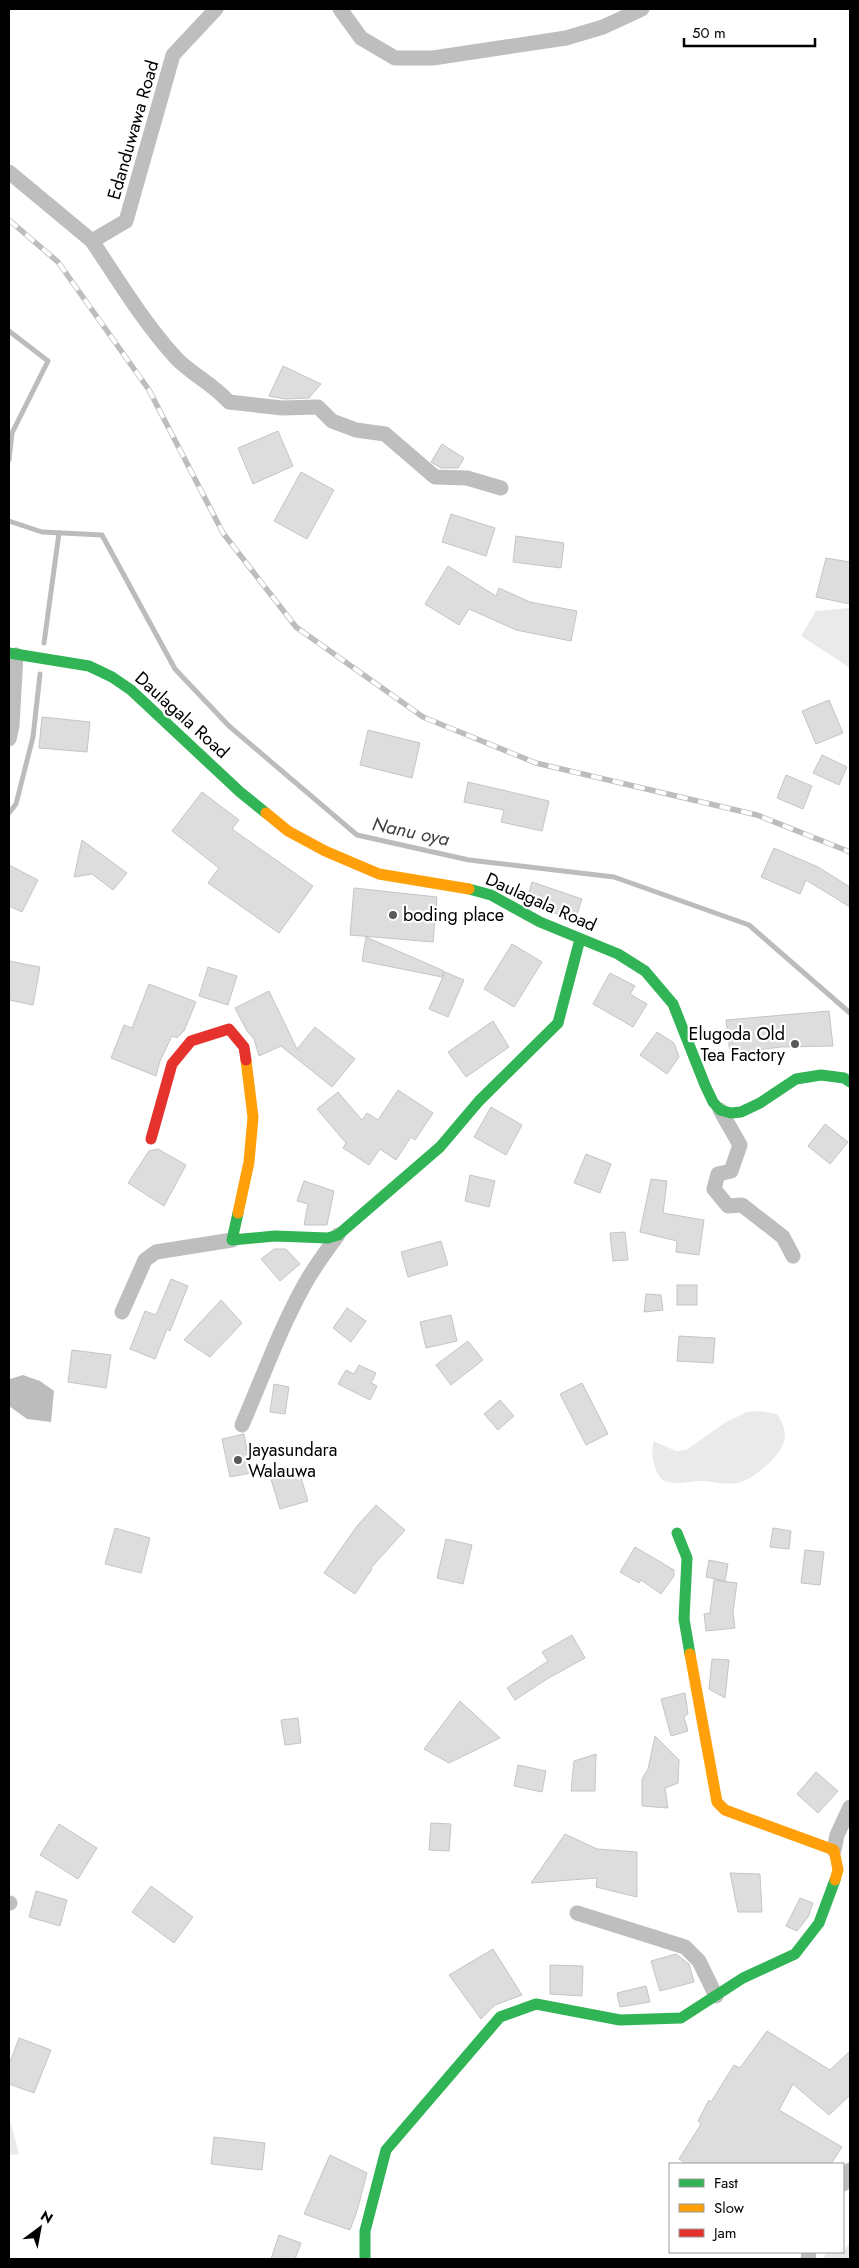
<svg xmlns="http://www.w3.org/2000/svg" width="859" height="2268" font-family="Jost,sans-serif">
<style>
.green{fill:#eaeaea}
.water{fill:#bcbcbc}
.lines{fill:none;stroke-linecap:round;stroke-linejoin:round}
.stream{stroke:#bcbcbc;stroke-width:5}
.building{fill:#ddd;stroke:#c5c5c5}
.street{stroke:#bebebe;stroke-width:15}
.fast{stroke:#30b455;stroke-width:11}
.slow{stroke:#ff9f0a;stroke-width:11}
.jam{stroke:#e5322d;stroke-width:11}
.rail-casing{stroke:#bdbdbd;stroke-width:5.5}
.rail{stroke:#fff;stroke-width:4;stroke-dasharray:11;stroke-linecap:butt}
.poi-dot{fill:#595959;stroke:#fff;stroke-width:2}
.labels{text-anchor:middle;stroke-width:4.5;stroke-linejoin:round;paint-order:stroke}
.street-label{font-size:18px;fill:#000;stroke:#fff}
.poi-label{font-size:18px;fill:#000;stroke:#fff;text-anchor:start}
.water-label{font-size:19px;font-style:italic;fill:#414141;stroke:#fff}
</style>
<rect width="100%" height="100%" fill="#fff"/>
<g class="green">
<path d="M850,608V668L801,636L816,611Z"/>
<path d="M760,1411L777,1414C781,1420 785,1428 785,1435C786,1453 754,1479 738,1483C726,1485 715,1482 704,1481C684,1480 662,1492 655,1467C652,1457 651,1450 654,1441L676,1451L686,1450L726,1422L747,1412Z"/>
<path d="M9,2117L19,2154L9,2155Z"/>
<path d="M850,2242V2259H824L826,2252H843Z"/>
</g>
<path class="water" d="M23,1375L40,1381L54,1391L51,1422L27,1419L9,1406L10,1379Z"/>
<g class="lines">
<g class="stream">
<path d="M9,331L48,361L12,433L9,460"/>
<path d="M9,521L42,532L102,535L175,669L229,726L357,835L469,860L614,877L749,925L850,1013"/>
<path d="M44,643L59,533"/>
<path d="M9,813L16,804L33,737L40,674"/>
</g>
</g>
<g class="building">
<path d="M283,366L321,384L309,398L285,399L269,396Z"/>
<path d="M278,431L293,466L253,484L238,448Z"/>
<path d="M442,444L464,458L458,468H441L431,462Z"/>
<path d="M301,472L334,490L307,539L274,521Z"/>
<path d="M451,514L495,528L486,556L442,542Z"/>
<path d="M516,536L564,543L561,568L513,562Z"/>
<path d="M826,558L850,562V604L816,597Z"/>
<path d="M448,566L496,596L499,588L530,602L577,611L571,641L516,630L469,609L459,625L425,604Z"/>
<path d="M829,700L843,733L816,744L802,711Z"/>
<path d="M42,717L90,722L87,752L39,748Z"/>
<path d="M368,730L420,743L412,778L360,765Z"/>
<path d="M822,755L847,767L839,785L813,773Z"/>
<path d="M786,775L812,786L803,809L777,798Z"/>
<path d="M468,782L549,801L542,831L501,822L504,810L464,802Z"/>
<path d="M202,792L239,820L232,829L313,886L279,933L208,883L219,868L172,831Z"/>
<path d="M82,840L127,873L113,890L92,874L74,877Z"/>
<path d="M774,848L818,867L850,887V907L806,880L800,894L761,877Z"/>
<path d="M9,865L38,880L22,912L9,906Z"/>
<path d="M532,882L582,899L575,920L546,910L527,899Z"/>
<path d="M354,888L437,897L433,942L350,935Z"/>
<path d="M366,937L444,971L442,977L362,961Z"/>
<path d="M512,944L542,962L514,1007L484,989Z"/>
<path d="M9,961L40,967L33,1005L9,1000Z"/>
<path d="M208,967L237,976L228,1005L199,996Z"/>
<path d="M445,972L464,980L448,1017L429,1009Z"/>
<path d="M610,973L635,986L630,994L647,1004L633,1027L593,1004Z"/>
<path d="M149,984L196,1002L184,1031L177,1038L172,1036L160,1061L156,1076L111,1058L124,1025L132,1028Z"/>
<path d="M269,991L297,1049L315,1027L355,1059L332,1087L281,1046L259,1056L254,1039L247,1031L235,1008Z"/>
<path d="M829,1011L833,1046L781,1047L730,1053L726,1020Z"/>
<path d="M493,1021L509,1047L466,1077L448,1052Z"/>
<path d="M657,1032L674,1043L679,1057L667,1074L640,1055Z"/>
<path d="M398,1090L433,1113L415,1140L411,1137L396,1160L380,1149L369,1165L343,1148L346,1143L317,1109L338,1092L362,1120L367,1113L378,1120Z"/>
<path d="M491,1107L522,1125L506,1155L474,1137Z"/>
<path d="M825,1124L848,1142L830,1164L808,1146Z"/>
<path d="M158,1149L186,1165L164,1206L128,1183L149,1151Z"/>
<path d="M586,1154L611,1164L600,1193L574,1183Z"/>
<path d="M470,1175L495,1181L489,1207L465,1201Z"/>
<path d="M651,1179L667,1181L663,1213L704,1220L699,1255L676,1252L677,1241L640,1232Z"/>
<path d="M304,1181L334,1191L327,1225H304L308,1204L297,1201Z"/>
<path d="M625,1232L628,1260L613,1261L610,1233Z"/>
<path d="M441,1241L448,1265L408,1277L401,1252Z"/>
<path d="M274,1249H286L300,1264L280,1281L261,1259Z"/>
<path d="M171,1279L188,1286L170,1331L167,1329L155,1359L130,1349L145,1311L156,1315Z"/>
<rect x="677" y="1285" width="20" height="20"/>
<path d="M646,1294L661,1295L663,1310L644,1312Z"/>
<path d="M221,1300L242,1323L210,1357L184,1340Z"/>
<path d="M347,1308L366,1321L351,1342L333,1328Z"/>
<path d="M451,1315L457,1341L426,1348L420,1322Z"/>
<path d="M679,1336L715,1338L713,1363L677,1361Z"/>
<path d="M468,1341L483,1360L451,1385L436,1365Z"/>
<path d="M72,1350L111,1355L106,1388L68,1382Z"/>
<path d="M359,1365L376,1373L371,1383L377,1386L370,1400L338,1384L346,1370L354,1374Z"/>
<path d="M582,1383L608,1434L586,1445L560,1394Z"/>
<path d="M274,1384L289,1387L285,1414L270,1412Z"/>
<path d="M500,1400L514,1416L498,1430L484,1414Z"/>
<path d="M244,1434L251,1473L230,1477L222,1439Z"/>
<path d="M298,1468L308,1501L280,1509L270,1476Z"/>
<path d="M376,1505L405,1530L371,1568L372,1569L355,1594L324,1573L357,1526Z"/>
<path d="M115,1528L150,1538L141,1573L105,1564Z"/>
<path d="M773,1528L791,1531L789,1549L770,1547Z"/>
<path d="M446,1539L472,1545L463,1584L437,1578Z"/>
<path d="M635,1547L674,1570V1576L661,1594L641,1580L639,1583L620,1572Z"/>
<path d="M805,1550L824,1552L820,1585L801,1583Z"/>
<path d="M709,1560L728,1564L725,1581L706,1577Z"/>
<path d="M714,1580L737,1583L733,1612L735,1628L706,1631L704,1614L710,1613Z"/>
<path d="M572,1635L585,1658L547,1679L515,1700L507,1688L548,1661L542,1652Z"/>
<path d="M712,1659L729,1660L725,1698L709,1689Z"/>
<path d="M685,1693L688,1714L684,1717L688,1731L671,1736L661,1699Z"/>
<path d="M460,1701L500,1738L449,1763L424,1749Z"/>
<path d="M298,1718L301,1743L285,1745L281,1720Z"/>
<path d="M655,1736L679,1760L678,1783L665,1788L668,1808L642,1806V1779L648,1769Z"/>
<path d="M596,1754L595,1791H571L574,1761Z"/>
<path d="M518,1765L546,1771L542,1792L514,1786Z"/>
<path d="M816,1772L838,1791L818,1813L797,1794Z"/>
<path d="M431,1823L451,1824L449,1851L429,1850Z"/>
<path d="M59,1824L97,1848L78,1879L40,1855Z"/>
<path d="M565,1834L597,1849L637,1852V1897L596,1887L597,1878L531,1883Z"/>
<path d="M730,1873L760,1874L762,1912H738Z"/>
<path d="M151,1886L193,1917L174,1943L132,1912Z"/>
<path d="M36,1891L67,1900L60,1926L29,1917Z"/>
<path d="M800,1898L813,1903L808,1917L797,1931L786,1926Z"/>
<path d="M493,1949L522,1995L495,2005L481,2019L449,1975Z"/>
<path d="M676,1954L689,1964L694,1982L660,1991L651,1961Z"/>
<path d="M550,1965L583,1966L582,1996L550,1994Z"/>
<path d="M646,1986L650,2002L620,2007L617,1993Z"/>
<path d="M767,2031L830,2070L850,2051V2095L829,2115L793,2084L779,2110L842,2147L831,2164H687L679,2159L701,2124L698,2121L709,2100L711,2102L734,2065L740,2068Z"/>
<path d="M19,2038L51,2050L34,2093L9,2084V2065Z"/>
<path d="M214,2137L265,2143L262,2170L211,2164Z"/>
<path d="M330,2155L367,2173L357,2211L350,2230L304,2214Z"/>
<path d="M279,2235L301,2243L295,2259H271Z"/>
</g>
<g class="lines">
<g class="street">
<path d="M340,9L361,38L395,58H433L566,38L603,27L642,9"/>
<path d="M9,172L92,241L126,221L173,55L216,9"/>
<path d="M92,241C118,280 144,323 176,358C191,374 212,383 229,402L282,408L318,407L332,421L356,430L385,434L435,477L467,478L501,488"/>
<path d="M9,739L12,726L16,655"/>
<path d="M720,1110L740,1145L731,1171L718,1174L714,1189L728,1206L742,1205L783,1237L793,1256"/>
<path d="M122,1312L145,1260L156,1252L232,1240"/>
<path d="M242,1425C263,1377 280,1328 306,1282C315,1266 327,1250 338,1235"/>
<path d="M834,1850L837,1835L850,1807"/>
<path d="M9,1903H10"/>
<path d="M577,1913L685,1947L699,1961L716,1996"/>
<path d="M843,2184L850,2170"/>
<path d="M808,2259L809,2252"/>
</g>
<g class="fast">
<path d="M9,653L89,666L112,677L131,690L240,792L266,813"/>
<path d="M469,889L491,895L540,922L618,954L645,971L673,1004L705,1085L713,1102L720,1110L731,1113L741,1112L760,1103L796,1079L821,1075L844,1078L850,1082"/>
<path d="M238,1213L232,1240L275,1236L328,1238L338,1235L440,1147L479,1101L558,1023L580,939"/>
<path d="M677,1533L687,1558L684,1619L690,1654"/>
<path d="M365,2259V2231L386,2150L500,2017L536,2004L620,2020L681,2018L743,1978L795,1954L819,1923L835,1880"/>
</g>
<g class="slow">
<path d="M266,813L288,831L325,851L379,874L469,889"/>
<path d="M238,1213L249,1162L253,1117L246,1060"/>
<path d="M690,1654L717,1802L725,1810L834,1850L838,1870L835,1880"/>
</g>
<path class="jam" d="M151,1139L172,1064L191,1041L229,1029L244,1047L246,1060"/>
<g class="rail-casing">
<path id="rail" d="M9,220L58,262L149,390L223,533L296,627L423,717L536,763L757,815L850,852"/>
</g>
<use href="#rail" class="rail"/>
</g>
<g class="poi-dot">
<circle cx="393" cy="915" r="5"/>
<circle cx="795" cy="1044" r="5"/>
<circle cx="238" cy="1460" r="5"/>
</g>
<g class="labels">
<g class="street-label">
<text transform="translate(133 130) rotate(-74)" y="6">Edanduwawa Road</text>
<text transform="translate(182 715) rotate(42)" y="6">Daulagala Road</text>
<text transform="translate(541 902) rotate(24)" y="6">Daulagala Road</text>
</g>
<g class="poi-label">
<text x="403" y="921">boding place</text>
<text x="785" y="1040" text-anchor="end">Elugoda Old<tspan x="785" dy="21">Tea Factory</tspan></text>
<text x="248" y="1456">Jayasundara<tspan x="248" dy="21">Walauwa</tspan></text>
</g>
<g class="water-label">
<text transform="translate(411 831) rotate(12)" y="7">Nanu oya</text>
</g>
</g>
<rect width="859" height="2268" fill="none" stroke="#000000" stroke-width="20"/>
<rect x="669" y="2163" width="175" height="90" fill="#ffffff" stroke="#999999"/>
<rect x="679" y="2179" width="25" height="8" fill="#30b455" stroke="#999999"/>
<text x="714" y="2188" font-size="15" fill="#000000">Fast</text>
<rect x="679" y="2204" width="25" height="8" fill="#ff9f0a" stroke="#999999"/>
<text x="714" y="2213" font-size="15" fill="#000000">Slow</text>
<rect x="679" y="2229" width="25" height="8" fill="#e5322d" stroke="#999999"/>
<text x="714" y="2238" font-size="15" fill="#000000">Jam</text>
<g transform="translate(40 2228) rotate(32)" stroke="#ffffff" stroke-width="4" paint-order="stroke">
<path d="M0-4L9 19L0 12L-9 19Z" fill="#000000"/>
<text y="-8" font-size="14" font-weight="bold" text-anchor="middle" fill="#000000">N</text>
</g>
<path d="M684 38v8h131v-8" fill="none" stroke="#000000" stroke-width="2.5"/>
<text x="692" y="38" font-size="15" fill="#000000" stroke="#ffffff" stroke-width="4" paint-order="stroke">50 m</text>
</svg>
